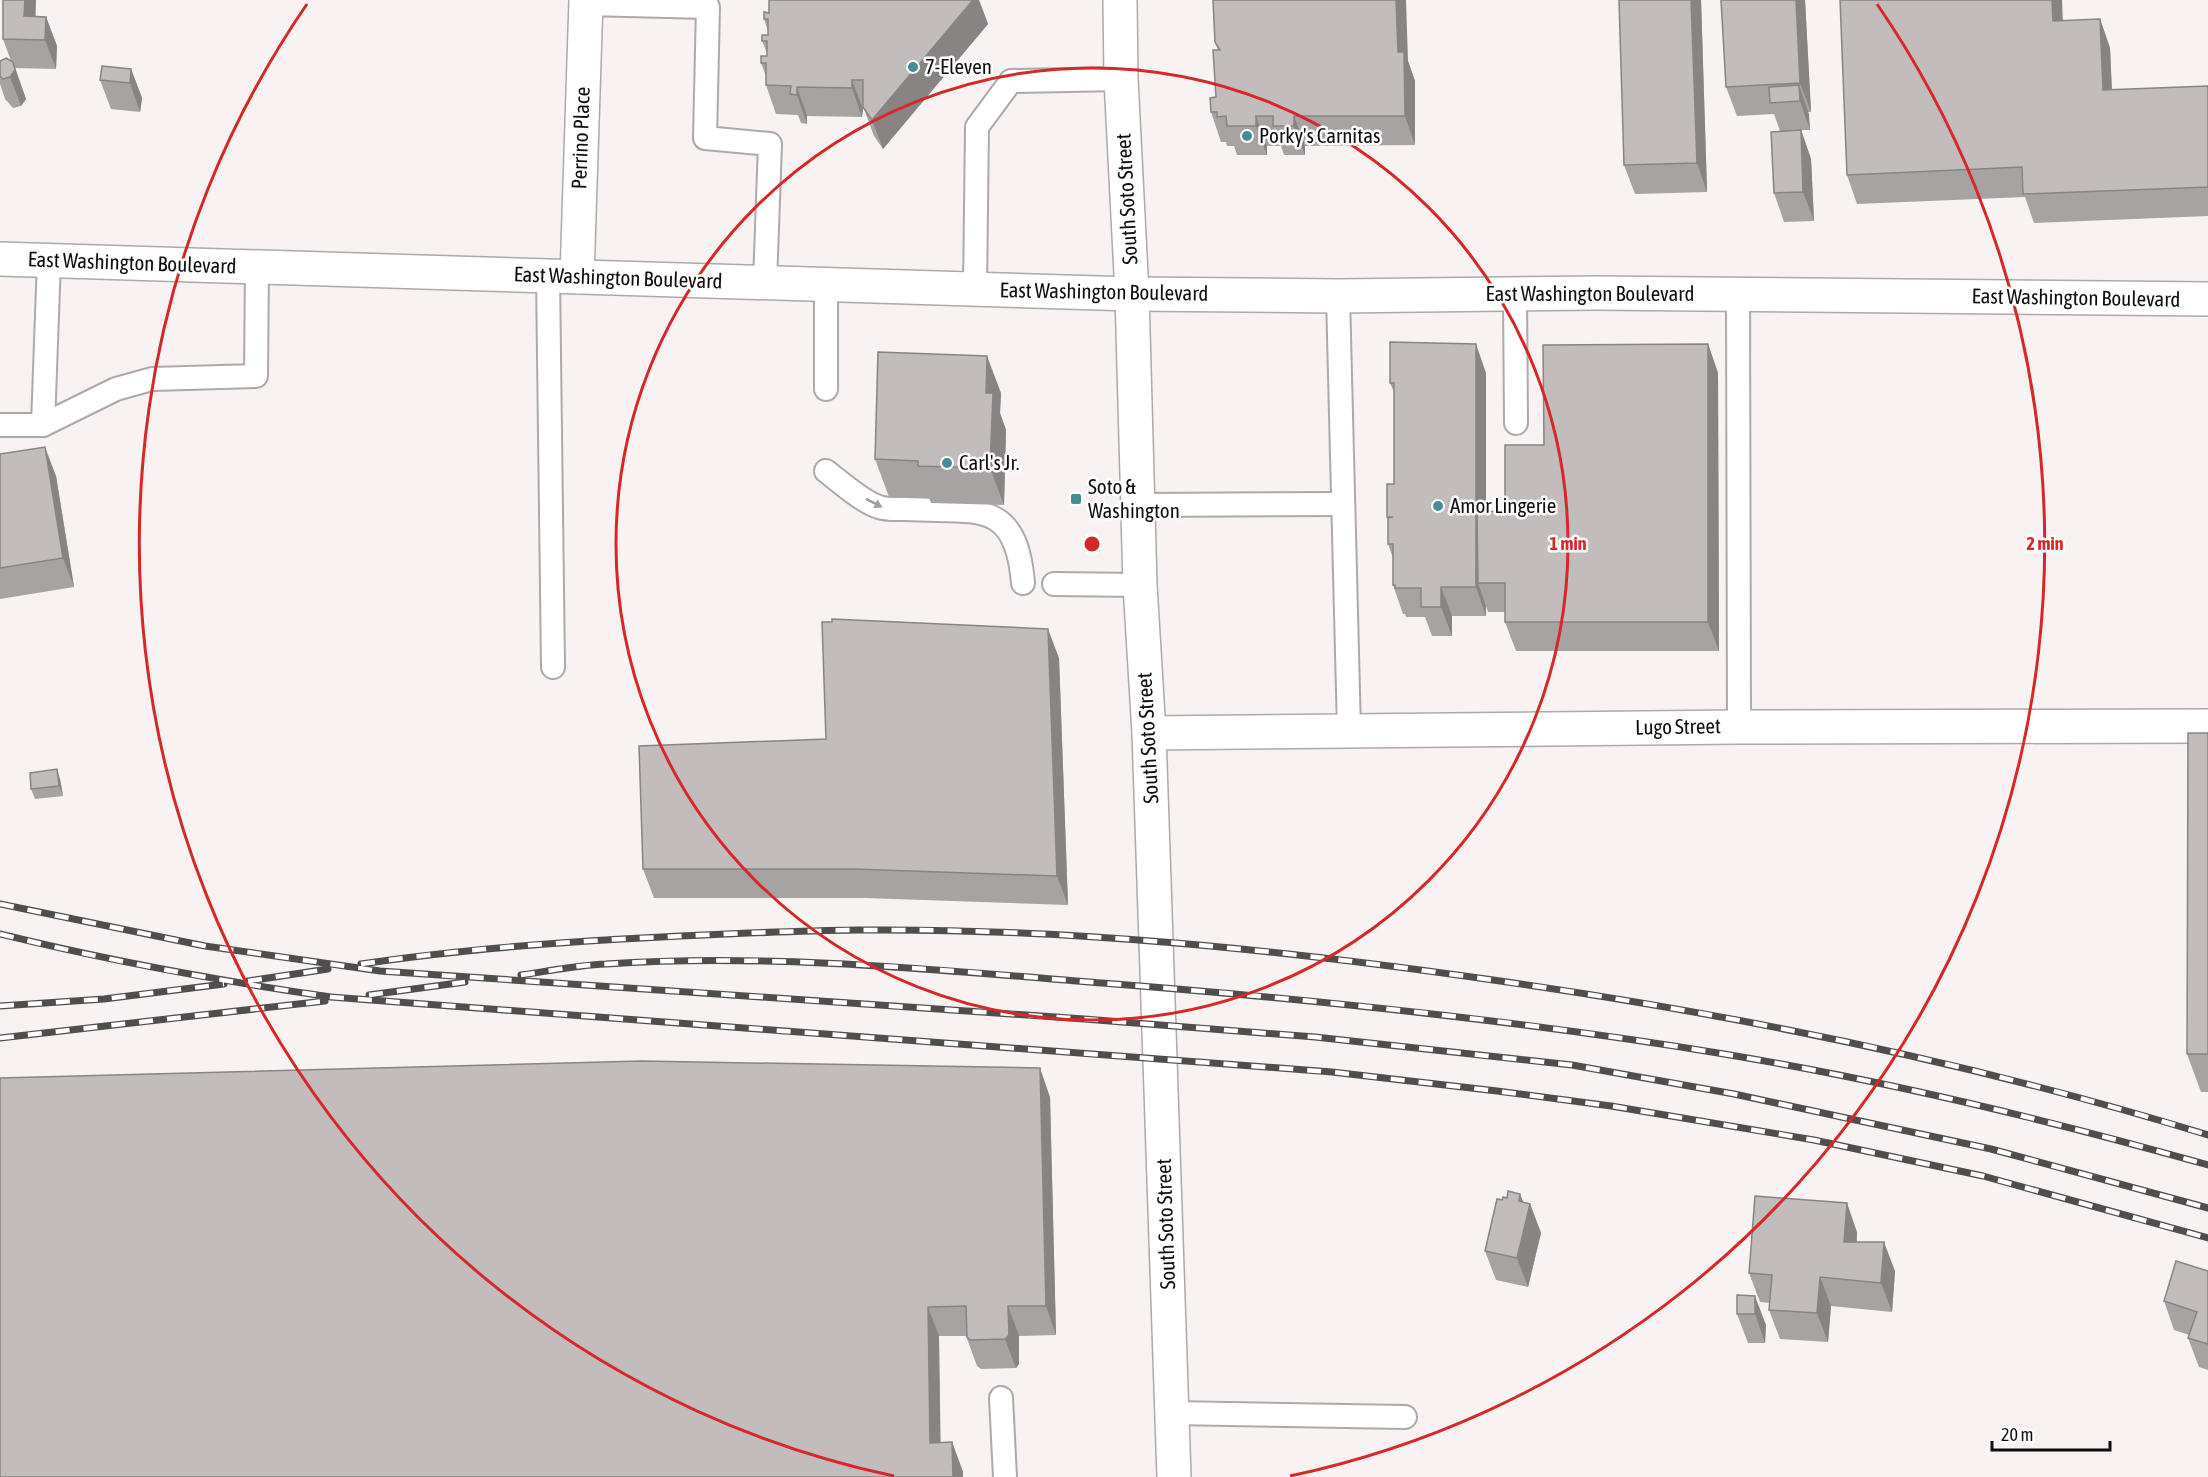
<svg xmlns="http://www.w3.org/2000/svg" width="2208" height="1477" font-family="'Asap Condensed',sans-serif">
<style>
.lines{fill:none;stroke-linecap:round;stroke-linejoin:round}
.service-casing{stroke:#aea9a8;stroke-width:26}
.minor-casing{stroke:#aea9a8;stroke-width:36}
.secondary-casing{stroke:#aea9a8;stroke-width:36}
.primary-casing{stroke:#aea9a8;stroke-width:36}
.service{stroke:#fff;stroke-width:22}
.minor{stroke:#fff;stroke-width:33}
.secondary{stroke:#fff;stroke-width:33}
.primary{stroke:#fff;stroke-width:33}
.rail-casing{stroke:#504d4d;stroke-width:7}
.rail{stroke:#fff;stroke-width:4.5;stroke-dasharray:14;stroke-linecap:butt}
.wall{fill:#a7a3a2}
.shaded-wall{fill:#888484}
.building{fill:#c2bdbc;stroke:#888484;stroke-width:1.5}
.oneway{fill:#9f9e9e}
.ring{fill:none;stroke:#d62828;stroke-width:3}
.poi-dot{fill:#468b98;stroke:#fff;stroke-width:2}
.labels{text-anchor:middle;stroke-width:5;stroke-linejoin:round;paint-order:stroke}
.poi-label{font-size:21px;fill:#0e0c0c;stroke:#fff;text-anchor:start}
.street-label{font-size:21px;fill:#0e0c0c;stroke:#fff}
.centre{fill:#d62828;stroke:#fff;stroke-width:3}
.ring-label{font-size:18px;text-anchor:middle;font-weight:bold;fill:#d62828;stroke:#fff;stroke-width:5;stroke-linejoin:round;paint-order:stroke}
</style>
<rect width="100%" height="100%" fill="#f8f3f2"/>
<g class="lines">
<g class="service-casing">
<g id="service">
<path d="M586,4L708,7L705,138L770,144L765,283"/>
<path d="M548,276L553,667"/>
<path d="M826,285V389"/>
<path d="M975,289L977,127L1011,81L1121,79"/>
<path d="M1515,294L1516,423"/>
<path d="M1738,294L1739,727"/>
<path d="M1338,296L1349,731"/>
<path d="M0,425H43L116,389L152,379L256,376L257,267"/>
<path d="M43,425L49,260"/>
<path d="M826,471C839,481 864,503 879,507C887,510 898,509 906,509C975,513 1016,497 1023,583"/>
<path d="M1138,505L1343,504"/>
<path d="M1054,584L1140,585"/>
<path d="M1001,1398L1005,1477"/>
<path d="M1171,1413L1405,1417"/>
</g>
</g>
<g class="minor-casing">
<g id="minor">
<path d="M577,277L586,0"/>
<path d="M1149,733L1739,727L2208,726"/>
</g>
</g>
<g class="secondary-casing">
<path id="secondary" d="M1132,294L1140,585L1149,733L1174,1477"/>
</g>
<g class="primary-casing">
<g id="primary">
<path d="M1120,0L1121,79L1132,294"/>
<path d="M0,259L1132,294L1338,296L1596,293L2208,299"/>
</g>
</g>
<use href="#service" class="service"/>
<use href="#minor" class="minor"/>
<use href="#secondary" class="secondary"/>
<use href="#primary" class="primary"/>
<g class="rail-casing">
<g id="rail">
<path d="M0,904L205,946L380,971L1084,1019L1315,1037L1572,1065L1734,1094L1991,1149L2208,1208"/>
<path d="M0,934C110,961 220,981 331,997L1332,1072L1497,1091L1611,1106L1814,1140L1983,1176L2208,1238"/>
<path d="M361,964C448,951 534,944 622,939C700,935 778,931 857,930C1069,928 1283,950 1493,980C1734,1014 1975,1063 2208,1135"/>
<path d="M521,975C549,971 578,965 606,964C770,953 940,970 1102,983C1310,999 1518,1020 1724,1054C1887,1081 2049,1120 2208,1165"/>
<path d="M248,981L328,969"/>
<path d="M369,995L465,982"/>
<path d="M0,1006L104,999L224,984"/>
<path d="M0,1038L325,1001"/>
</g>
</g>
<use href="#rail" class="rail"/>
</g>
<g class="wall">
<path d="M769,0H979L988,24L883,149L874,136L864,109H863L862,117L807,116V124L801,123L798,115L776,114L766,85V76L761,63L767,56V53L762,41L768,35V31L764,19L769,13Z"/>
<path d="M1619,0H1701L1707,192L1635,194L1624,165Z"/>
<path d="M1721,0H1805L1811,112H1808L1810,130H1799H1801L1811,159L1814,221L1784,222L1774,193L1780,131L1774,114L1737,116L1726,87Z"/>
<path d="M1840,0H2062V21L2100,19L2110,48L2112,90L2208,86V216L2034,223L2025,197L1857,204L1847,175Z"/>
<path d="M36,16L46,17L57,46L56,69L15,68L26,99L21,106L13,108L5,99L0,84V61H11L3,39Z"/>
<path d="M1215,42L1408,61L1415,81V145L1305,146V155H1284L1281,146H1267V155H1237L1234,146H1227L1226,142H1221L1211,112L1216,97L1218,50Z"/>
<path d="M131,69L142,98L140,112L111,109L100,80Z"/>
<path d="M1708,344L1718,373L1719,651H1516L1505,622V612H1488L1486,606V616H1452V636H1432L1425,617H1406L1405,614H1403L1393,585V558L1388,544V520L1387,517L1394,484V392L1390,383L1486,373V512L1505,511L1544,445Z"/>
<path d="M1001,393L1000,413L1006,430L1004,505L931,503L929,498L889,497L875,459Z"/>
<path d="M0,454L56,476L74,587L0,599Z"/>
<path d="M1059,658L1068,905L865,898H654L643,869L826,739Z"/>
<path d="M2208,733V1092H2201L2187,1054Z"/>
<path d="M60,779L63,796L35,799L31,789Z"/>
<path d="M1050,1097L1056,1335L1019,1336V1364L1016,1368L981,1369L977,1366L966,1336H939L940,1443L952,1442L963,1472L0,1477Z"/>
<path d="M1520,1194L1523,1203L1530,1204L1541,1233L1528,1287L1496,1280L1485,1251L1507,1198Z"/>
<path d="M1857,1232V1242L1895,1271L1892,1312L1831,1306L1828,1342L1780,1339L1769,1310L1770,1303L1760,1302L1749,1273Z"/>
<path d="M2208,1271V1370L2199,1367L2188,1338L2189,1335L2174,1330L2164,1301Z"/>
<path d="M1737,1295L1766,1325L1765,1343H1748L1737,1314Z"/>
</g>
<g class="shaded-wall">
<path d="M25,0H36L35,40L24,16Z"/>
<path d="M973,0H979L988,24L883,149L872,120Z"/>
<path d="M1396,0H1406L1408,61L1415,81V145L1405,116L1398,52Z"/>
<path d="M1691,0H1701L1707,192L1697,163Z"/>
<path d="M1796,0H1805L1811,112L1800,83Z"/>
<path d="M2052,0H2062L2064,50L2053,21Z"/>
<path d="M46,17L57,46L56,69L45,40Z"/>
<path d="M2100,19L2110,48L2113,119L2103,90Z"/>
<path d="M13,62L26,99L21,106L10,77Z"/>
<path d="M131,69L142,98L140,112L130,83Z"/>
<path d="M852,80L863,109L862,117L852,88Z"/>
<path d="M1799,85L1809,114L1810,130L1800,101Z"/>
<path d="M797,87L807,116V124L797,95Z"/>
<path d="M1256,116L1267,146V155L1256,126Z"/>
<path d="M1294,116L1305,146V155L1294,126Z"/>
<path d="M1801,130L1811,159L1814,221L1803,192Z"/>
<path d="M1476,344L1486,373V583H1478L1486,606V616L1476,587Z"/>
<path d="M1708,344L1718,373L1719,651L1708,622Z"/>
<path d="M987,356L1001,393L1000,413L1006,430L1004,505L990,468L986,393Z"/>
<path d="M45,447L56,476L74,587L63,558Z"/>
<path d="M1441,587L1452,616V636L1441,607Z"/>
<path d="M1048,629L1059,658L1068,905L1057,876Z"/>
<path d="M57,769L60,779L63,796L59,786Z"/>
<path d="M1040,1068L1050,1097L1056,1335L1046,1306Z"/>
<path d="M1520,1194L1528,1214L1530,1204L1541,1233L1528,1287L1517,1258L1519,1201Z"/>
<path d="M1847,1203L1857,1232L1855,1271L1844,1242Z"/>
<path d="M1884,1242L1895,1271L1892,1312L1881,1283Z"/>
<path d="M1820,1277L1831,1306L1828,1342L1817,1313Z"/>
<path d="M1755,1296L1766,1325L1765,1343L1755,1314Z"/>
<path d="M1008,1306L1019,1336V1364L1016,1368L1005,1339Z"/>
<path d="M928,1307L939,1336L941,1472L930,1443Z"/>
<path d="M952,1442L963,1472V1477H953Z"/>
</g>
<g class="building">
<path d="M3,0H25L24,16L46,17L45,40L3,39Z"/>
<path d="M769,0H973L872,120L863,107V80H852V88L797,87V95L790,94L791,86L766,85V63H761V56H767V41H762V35H768V19H764V12L769,13Z"/>
<path d="M1213,0H1396L1398,52H1404L1405,116H1294V126H1273V116H1256V126H1227L1226,116L1217,117V112H1211L1210,98L1216,97L1213,50H1220L1215,42Z"/>
<path d="M1619,0H1691L1697,163L1624,165Z"/>
<path d="M1721,0H1796L1800,83L1726,87Z"/>
<path d="M1840,0H2052L2053,21L2100,19L2103,90L2208,86V187L2023,194L2022,167L1847,175Z"/>
<path d="M6,58L13,62L15,70L10,77L3,79L0,76V61Z"/>
<path d="M102,66L131,69L130,83L100,80Z"/>
<path d="M1799,85L1800,101L1770,103L1769,87Z"/>
<path d="M1801,130L1803,192L1774,193L1771,132Z"/>
<path d="M1390,342L1476,344V587H1441V607H1421V588H1395V585H1393V544H1388V518L1393,517H1387V484H1394V383H1390Z"/>
<path d="M1708,344V622H1505V583H1478L1477,512L1505,511V445H1544L1543,345Z"/>
<path d="M878,352L987,356L986,393H993L990,468L918,466V461L875,459Z"/>
<path d="M45,447L63,558L0,568V454Z"/>
<path d="M832,619L1048,629L1057,876L854,869H643L639,746L826,739L822,622H832Z"/>
<path d="M2188,733H2208V1054H2187Z"/>
<path d="M57,769L59,786L31,789L30,773Z"/>
<path d="M642,1061L1040,1068L1046,1306H1008L1009,1335L1005,1339L970,1340L967,1337L966,1306L928,1307L930,1443L952,1442L953,1477H0V1078Z"/>
<path d="M1508,1191L1520,1194L1519,1201L1530,1204L1517,1258L1485,1251L1497,1199L1502,1200L1503,1197L1507,1198Z"/>
<path d="M1755,1196L1847,1203L1844,1242H1884L1881,1283L1820,1277L1817,1313L1769,1310L1772,1275L1749,1273Z"/>
<path d="M2176,1261L2208,1271V1344L2188,1338L2197,1312L2164,1301Z"/>
<path d="M1737,1295L1755,1296V1314H1737Z"/>
</g>
<defs><path id="oneway-solid" d="M-6-.8H1V-3.2L6.5 0L1 3.2V.8H-6Z" transform="scale(1.5)"/></defs>
<use class="oneway" href="#oneway-solid" transform="translate(874 503) rotate(27)"/>
<g class="ring">
<circle cx="1092" cy="544" r="476"/>
<path d="M894 1476A953 953 0 0 1 307 4M1877 4A953 953 0 0 1 1290 1476"/>
</g>
<g class="poi-dot">
<circle cx="913" cy="67" r="6"/>
<circle cx="1247" cy="136" r="6"/>
<circle cx="947" cy="463" r="6"/>
<rect x="1070" y="493" width="12" height="12" rx="3"/>
<circle cx="1438" cy="506" r="6"/>
</g>
<g class="labels">
<g class="poi-label">
<text x="925" y="74">7-Eleven</text>
<text x="1259" y="143">Porky's Carnitas</text>
<text x="959" y="470">Carl's Jr.</text>
<text x="1088" y="494">Soto &amp;<tspan x="1088" dy="24">Washington</tspan></text>
<text x="1450" y="513">Amor Lingerie</text>
</g>
<g class="street-label">
<text transform="translate(581 138) rotate(-88)" y="7">Perrino Place</text>
<text transform="translate(1127 199) rotate(-93)" y="7">South Soto Street</text>
<text transform="translate(132 263) rotate(2)" y="7">East Washington Boulevard</text>
<text transform="translate(618 278) rotate(2)" y="7">East Washington Boulevard</text>
<text transform="translate(1104 292) rotate(1)" y="7">East Washington Boulevard</text>
<text x="1590" y="301">East Washington Boulevard</text>
<text transform="translate(2076 298) rotate(1)" y="7">East Washington Boulevard</text>
<text transform="translate(1678 727) rotate(-1)" y="7">Lugo Street</text>
<text transform="translate(1148 738) rotate(-93)" y="7">South Soto Street</text>
<text transform="translate(1166 1224) rotate(-92)" y="7">South Soto Street</text>
</g>
</g>
<circle cx="1092" cy="544" r="9" class="centre"/>
<g class="ring-label">
<text x="1568" y="550">1 min</text>
<text x="2045" y="550">2 min</text>
</g>
<path d="M1992 1441v9h118v-9" fill="none" stroke="#0e0c0c" stroke-width="3"/>
<text x="2001" y="1441" font-size="18" fill="#0e0c0c" stroke="#ffffff" stroke-width="4.5" paint-order="stroke">20 m</text>
</svg>
